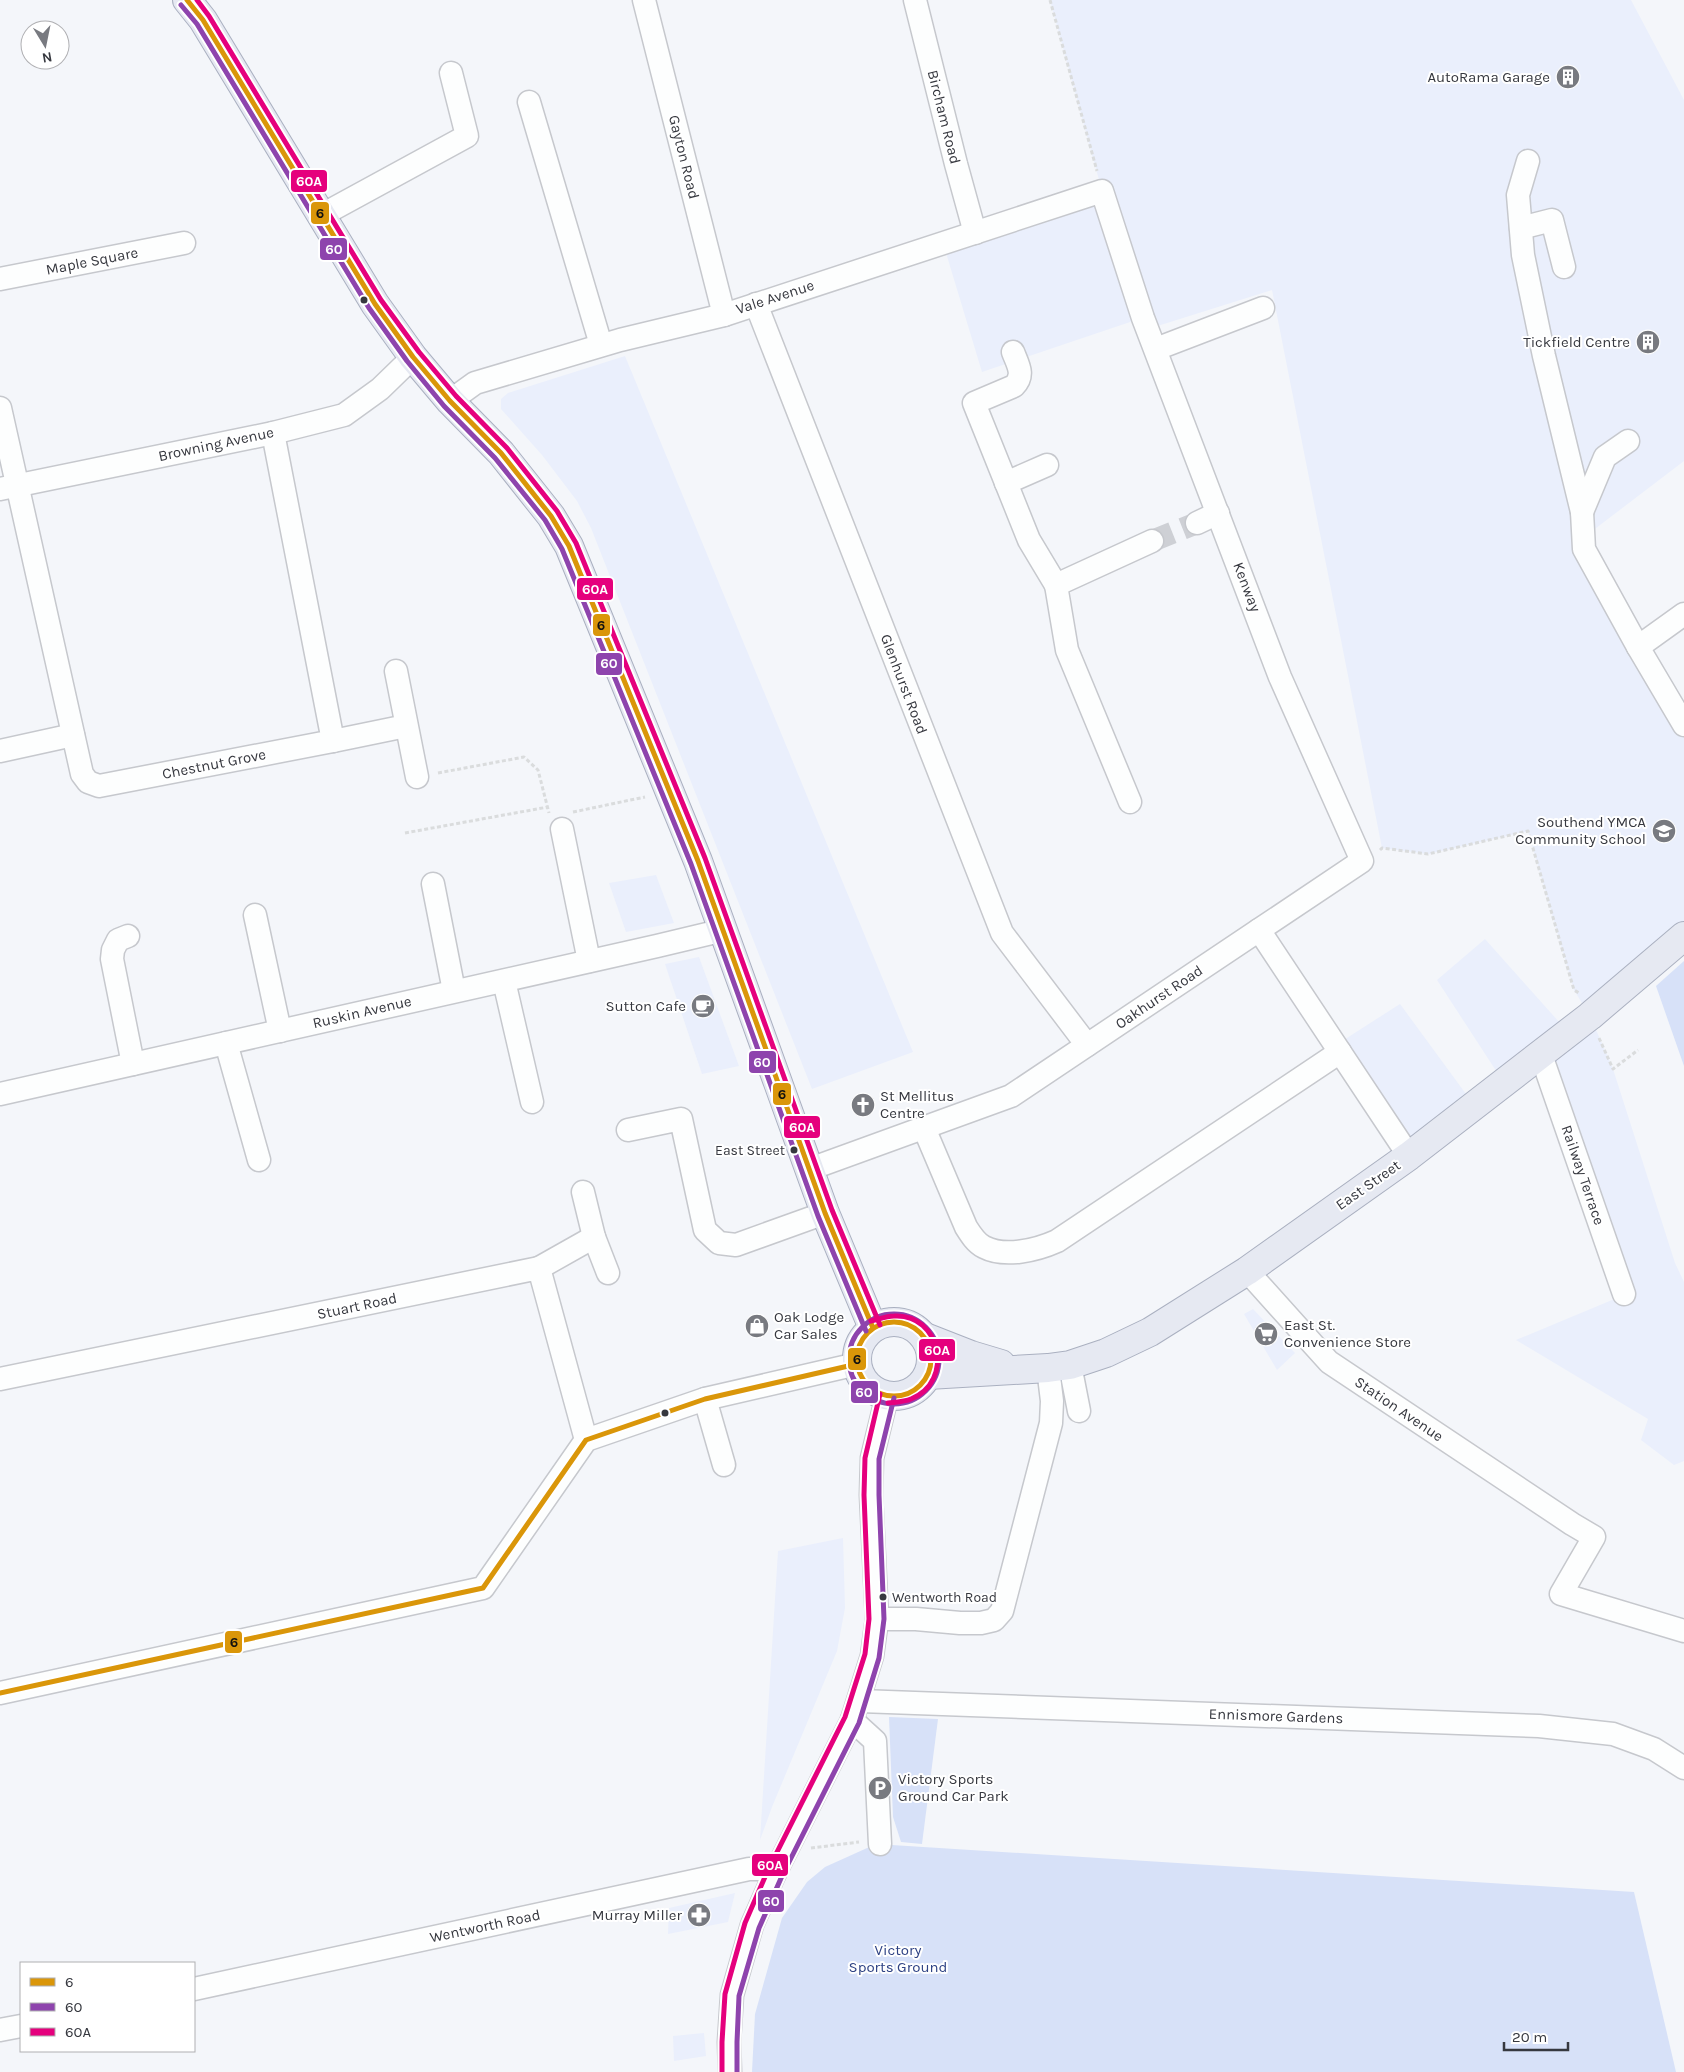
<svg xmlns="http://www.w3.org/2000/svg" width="1684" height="2072" font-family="Karla,sans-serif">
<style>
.built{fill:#eaeffc}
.green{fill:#d7e1f8}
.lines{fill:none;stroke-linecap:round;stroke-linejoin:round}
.minor-tunnel{stroke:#ced0d5;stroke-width:22;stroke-dasharray:22 11;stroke-linecap:butt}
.minor-casing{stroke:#c6c8cd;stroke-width:25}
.major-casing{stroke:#aab0c0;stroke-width:30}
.path{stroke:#dadcdd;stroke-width:3;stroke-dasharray:4 2.5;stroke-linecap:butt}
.minor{stroke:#fdfefe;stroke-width:22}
.major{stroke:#e6e9f2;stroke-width:28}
.bus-1-casing{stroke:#fff;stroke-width:9}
.bus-2-casing{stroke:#fff;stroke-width:9}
.bus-3-casing{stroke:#fff;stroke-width:9}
.bus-1{stroke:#da9609;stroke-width:5}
.bus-2{stroke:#8e44ad;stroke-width:5}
.bus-3{stroke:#e5007d;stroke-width:5}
.bus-dot{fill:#36383f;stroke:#fff;stroke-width:2}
.labels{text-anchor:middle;stroke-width:4;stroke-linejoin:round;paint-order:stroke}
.bus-label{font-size:14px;fill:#36383f;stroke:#fff;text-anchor:end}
.poi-label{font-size:15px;fill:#36383f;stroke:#fff;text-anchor:end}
.street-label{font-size:15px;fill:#36383f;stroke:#fff}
.park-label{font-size:15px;fill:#2e4284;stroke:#fff}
.line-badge{stroke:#fff;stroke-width:2}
.badge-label{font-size:14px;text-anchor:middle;font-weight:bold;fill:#fff}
.pale-badge-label{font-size:14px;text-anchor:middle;font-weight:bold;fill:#111}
</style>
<rect width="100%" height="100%" fill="#f4f6fa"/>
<g class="built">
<path d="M1050,0H1631L1684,100V461L1583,538L1500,191L1582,544L1684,725V936L1590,1016L1613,1069L1675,1263L1684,1282V1461L1674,1465L1641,1440L1648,1419L1516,1340L1624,1295L1541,1055L1504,1083L1437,980L1485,939L1568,1032L1590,1016L1574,990L1528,831L1428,854L1382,848L1272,290L1148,329L1142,318L982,372L943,243L1102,191Z"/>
<path d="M625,356L913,1052L812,1089L591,528L577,501L542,455L501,409V399L508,393Z"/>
<path d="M656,875L674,923L626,932L609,883Z"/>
<path d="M699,957L739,1066L702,1074L665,964Z"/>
<path d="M1400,1004L1474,1105L1409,1156L1336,1045Z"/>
<path d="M1253,1309L1295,1353L1277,1370L1244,1314Z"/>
<path d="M843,1538L845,1608L837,1651L772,1807L760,1840L778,1551Z"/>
<path d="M735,1893L728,1922L668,1934L669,1908Z"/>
<path d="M704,2033L706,2056L674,2061L673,2036Z"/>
</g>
<g class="green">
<path d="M1684,961V1066L1656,986Z"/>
<path d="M889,1717L938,1719L922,1844L901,1842L893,1817Z"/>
<path d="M876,1844L1634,1892L1676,2072H752L755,2014L782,1918L807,1882L825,1867Z"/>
</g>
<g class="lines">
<path class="minor-tunnel" d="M1152,541L1197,523"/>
<g class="minor-casing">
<g id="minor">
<path d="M644,0L724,315"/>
<path d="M915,0L956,164L975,233"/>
<path d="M529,102L601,345"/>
<path d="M1528,161L1518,195L1523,255L1544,356L1582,512L1584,549L1638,647"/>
<path d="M322,215L467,136L451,73"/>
<path d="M1521,228L1552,220L1564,267"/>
<path d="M0,279L184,243"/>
<path d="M756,304L1002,933L1087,1045"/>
<path d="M1156,349L1263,308"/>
<path d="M1013,352C1018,365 1025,375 1014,386L974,403L1029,540L1056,585"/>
<path d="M450,401L475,383L620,340L724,315L1102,191L1143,318L1280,677L1362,861L1259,930"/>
<path d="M0,408L82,774L88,782L99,786L333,741L273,433"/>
<path d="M1006,483L1047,465"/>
<path d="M0,489L273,433L344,415L380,389L413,357"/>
<path d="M1582,512L1605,457L1628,441"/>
<path d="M1197,523L1218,513"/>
<path d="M1684,614L1638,647L1684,725"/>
<path d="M396,671L417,777"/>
<path d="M333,741L406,726"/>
<path d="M0,751L73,735"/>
<path d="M1130,802L1067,650L1056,585L1152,541"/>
<path d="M562,829L589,961"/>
<path d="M433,884L454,991"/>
<path d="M255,915L280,1031"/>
<path d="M128,936L118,940L113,950L112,959L133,1064"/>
<path d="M504,981L532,1102"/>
<path d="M226,1043L259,1160"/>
<path d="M1541,1055L1624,1294"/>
<path d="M0,1094L657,946L724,930"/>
<path d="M924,1128L966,1227C971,1235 976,1243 984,1247C1005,1258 1037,1250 1057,1241L1340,1052"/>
<path d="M628,1130L681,1119L705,1230L719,1243L736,1245L825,1213"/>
<path d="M810,1169L1011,1096L1259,930L1409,1156"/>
<path d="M583,1192L594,1237L608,1273"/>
<path d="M539,1268L594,1237"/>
<path d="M1247,1271L1329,1362L1572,1524L1594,1537L1561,1594L1684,1631"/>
<path d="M1070,1365L1079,1411"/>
<path d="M0,1379L539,1268L586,1440"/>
<path d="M705,1399L724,1465"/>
<path d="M877,1619H916L960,1623H981L994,1620L1002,1611L1051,1423L1052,1401L1048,1368"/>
<path d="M0,1693L483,1588L586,1440L705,1399L857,1364"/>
<path d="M860,1701L1539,1726L1613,1734L1654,1749L1684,1768"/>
<path d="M852,1720L875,1741L880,1844"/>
<path d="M194,1989L749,1869H762L775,1873"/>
<path d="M0,2030L21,2026"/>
<path d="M730,2072L729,2042L732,1995L752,1925L775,1873L852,1720L872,1656L877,1619L871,1495L872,1458L887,1396"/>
</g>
</g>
<g class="major-casing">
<g id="major">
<path d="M187,0L203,20L375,304L413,357L450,401L501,453L551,516L569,546L698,861L825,1213L873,1328"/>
<circle cx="894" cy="1359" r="37"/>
<path d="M925,1337L971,1355L1001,1364"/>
<path d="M928,1375L1048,1368L1070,1365L1106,1353L1150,1332L1247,1271L1409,1156L1590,1016L1684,936"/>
</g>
</g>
<g class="path">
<path d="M1050,0L1097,171"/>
<path d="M438,773L524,757L538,770L549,813"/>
<path d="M573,812L645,797"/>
<path d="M405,833L548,807"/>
<path d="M1380,850L1382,848L1428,854L1528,831L1574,990L1579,993"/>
<path d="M1599,1038L1613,1069L1638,1050"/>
<path d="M811,1848L859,1842"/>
</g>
<use href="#minor" class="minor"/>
<use href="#major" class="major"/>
<g class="bus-1-casing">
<g id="bus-1">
<path d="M187,0L203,20L375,304L413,357L450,401L501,453L551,516L569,546L698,861L825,1213L873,1328"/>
<circle cx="894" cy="1359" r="37"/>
<path d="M0,1693L483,1588L586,1440L705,1399L857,1364"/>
</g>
</g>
<g class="bus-2-casing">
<g id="bus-2">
<path d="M181,5L197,24L369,308L407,361L444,406L495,458L545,520L562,549L691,864L818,1216L866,1331"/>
<circle cx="894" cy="1359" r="45"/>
<path d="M737,2072V2042L739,1996L759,1928L782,1876L859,1723L879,1658L884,1619L879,1495V1459L894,1398"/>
</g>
</g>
<g class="bus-3-casing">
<g id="bus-3">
<path d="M197,0L209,16L381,300L419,352L456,396L507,448L557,511L576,543L705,858L832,1210L880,1325"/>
<path d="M871,1321C879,1319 887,1316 894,1316C941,1313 955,1382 911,1399C904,1402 896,1402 888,1403"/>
<path d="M722,2072V2042L725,1994L745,1923L768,1870L845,1717L865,1654L869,1619L864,1495L865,1458L880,1394"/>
</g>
</g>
<use href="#bus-1" class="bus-1"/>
<use href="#bus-2" class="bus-2"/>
<use href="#bus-3" class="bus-3"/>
</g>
<defs>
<g id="building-disc" transform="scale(1.25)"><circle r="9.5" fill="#787a80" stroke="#fff"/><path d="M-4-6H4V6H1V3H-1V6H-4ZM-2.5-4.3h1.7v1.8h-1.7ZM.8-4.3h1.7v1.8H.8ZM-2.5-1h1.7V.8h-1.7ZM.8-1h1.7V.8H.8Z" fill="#fff"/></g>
<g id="school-disc" transform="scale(1.25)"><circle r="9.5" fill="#787a80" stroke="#fff"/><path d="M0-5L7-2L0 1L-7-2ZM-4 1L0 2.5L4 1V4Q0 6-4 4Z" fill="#fff"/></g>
<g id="cafe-disc" transform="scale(1.25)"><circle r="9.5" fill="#787a80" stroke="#fff"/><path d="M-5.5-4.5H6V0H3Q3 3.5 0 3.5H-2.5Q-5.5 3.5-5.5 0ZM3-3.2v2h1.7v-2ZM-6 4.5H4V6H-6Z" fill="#fff"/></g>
<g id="church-disc" transform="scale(1.25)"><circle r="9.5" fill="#787a80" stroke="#fff"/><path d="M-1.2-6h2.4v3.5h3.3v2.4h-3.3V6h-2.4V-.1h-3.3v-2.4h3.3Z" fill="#fff"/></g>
<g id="shop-disc" transform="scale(1.25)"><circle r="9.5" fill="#787a80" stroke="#fff"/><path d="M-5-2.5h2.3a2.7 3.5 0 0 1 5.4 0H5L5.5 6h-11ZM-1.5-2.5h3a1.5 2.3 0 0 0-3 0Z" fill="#fff"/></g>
<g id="supermarket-disc" transform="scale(1.25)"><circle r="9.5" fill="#787a80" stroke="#fff"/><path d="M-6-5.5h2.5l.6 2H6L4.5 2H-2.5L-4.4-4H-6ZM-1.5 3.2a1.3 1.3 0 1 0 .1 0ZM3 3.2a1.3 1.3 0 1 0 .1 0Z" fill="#fff"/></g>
<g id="parking-disc" transform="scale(1.25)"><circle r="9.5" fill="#787a80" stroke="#fff"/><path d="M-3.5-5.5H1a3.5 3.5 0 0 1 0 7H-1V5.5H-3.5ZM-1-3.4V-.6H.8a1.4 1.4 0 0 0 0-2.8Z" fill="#fff"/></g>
<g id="pharmacy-disc" transform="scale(1.25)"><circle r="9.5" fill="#787a80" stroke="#fff"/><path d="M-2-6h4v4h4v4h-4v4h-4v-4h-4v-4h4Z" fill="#fff"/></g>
</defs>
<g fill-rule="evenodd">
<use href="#building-disc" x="1568" y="77"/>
<use href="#building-disc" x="1648" y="342"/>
<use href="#school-disc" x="1664" y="831"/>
<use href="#cafe-disc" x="703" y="1006"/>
<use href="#church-disc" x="863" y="1105"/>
<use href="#shop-disc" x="757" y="1326"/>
<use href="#supermarket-disc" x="1266" y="1334"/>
<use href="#parking-disc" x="880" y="1788"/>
<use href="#pharmacy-disc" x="699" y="1915"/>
</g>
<g class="bus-dot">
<circle cx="364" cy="300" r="4.5"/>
<circle cx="794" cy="1150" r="4.5"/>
<circle cx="665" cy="1413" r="4.5"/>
<circle cx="883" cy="1597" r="4.5"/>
</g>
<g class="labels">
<g class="bus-label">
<text x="785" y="1155">East Street</text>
<text x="892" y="1602" text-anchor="start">Wentworth Road</text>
</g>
<g class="poi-label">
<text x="1550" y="82">AutoRama Garage</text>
<text x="1630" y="347">Tickfield Centre</text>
<text x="1646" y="827">Southend YMCA<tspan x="1646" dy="17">Community School</tspan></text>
<text x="686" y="1011">Sutton Cafe</text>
<text x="880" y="1101" text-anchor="start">St Mellitus<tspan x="880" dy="17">Centre</tspan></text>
<text x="774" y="1322" text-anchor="start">Oak Lodge<tspan x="774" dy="17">Car Sales</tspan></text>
<text x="1284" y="1330" text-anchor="start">East St.<tspan x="1284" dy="17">Convenience Store</tspan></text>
<text x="898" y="1784" text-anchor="start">Victory Sports<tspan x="898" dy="17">Ground Car Park</tspan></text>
<text x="682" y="1920">Murray Miller</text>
</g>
<g class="street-label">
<text transform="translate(944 117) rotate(76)" y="5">Bircham Road</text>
<text transform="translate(684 157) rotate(76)" y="5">Gayton Road</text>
<text transform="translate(92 261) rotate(-11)" y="5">Maple Square</text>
<text transform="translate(775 297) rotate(-18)" y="5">Vale Avenue</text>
<text transform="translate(216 444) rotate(-12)" y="5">Browning Avenue</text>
<text transform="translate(1247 587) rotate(69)" y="5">Kenway</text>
<text transform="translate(904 684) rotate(69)" y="5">Glenhurst Road</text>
<text transform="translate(214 764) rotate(-11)" y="5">Chestnut Grove</text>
<text transform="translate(1159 997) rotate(-34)" y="5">Oakhurst Road</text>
<text transform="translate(362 1012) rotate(-13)" y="5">Ruskin Avenue</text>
<text transform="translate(1583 1175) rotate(71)" y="5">Railway Terrace</text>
<text transform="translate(1368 1185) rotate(-35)" y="5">East Street</text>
<text transform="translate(357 1306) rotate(-12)" y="5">Stuart Road</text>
<text transform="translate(1399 1409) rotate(34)" y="5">Station Avenue</text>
<text transform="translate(1276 1716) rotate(2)" y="5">Ennismore Gardens</text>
<text transform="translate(485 1926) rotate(-12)" y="5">Wentworth Road</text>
</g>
<g class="park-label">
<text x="898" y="1955">Victory<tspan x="898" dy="17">Sports Ground</tspan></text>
</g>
</g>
<g class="line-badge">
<rect x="290" y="169" width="38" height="24" rx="5" fill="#e5007d"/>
<rect x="310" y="201" width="20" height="24" rx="5" fill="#da9609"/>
<rect x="319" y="237" width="29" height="24" rx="5" fill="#8e44ad"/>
<rect x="576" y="577" width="38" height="24" rx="5" fill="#e5007d"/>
<rect x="592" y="613" width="19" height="24" rx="5" fill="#da9609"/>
<rect x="595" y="652" width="28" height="24" rx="5" fill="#8e44ad"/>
<rect x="748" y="1050" width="29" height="24" rx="5" fill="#8e44ad"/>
<rect x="772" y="1082" width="20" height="24" rx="5" fill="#da9609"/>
<rect x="783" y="1115" width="38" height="24" rx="5" fill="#e5007d"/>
<rect x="918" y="1338" width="38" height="24" rx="5" fill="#e5007d"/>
<rect x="847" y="1347" width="20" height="24" rx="5" fill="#da9609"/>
<rect x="850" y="1380" width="29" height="24" rx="5" fill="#8e44ad"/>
<rect x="224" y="1630" width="19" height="24" rx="5" fill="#da9609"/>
<rect x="751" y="1853" width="38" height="24" rx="5" fill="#e5007d"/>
<rect x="757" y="1889" width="28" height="24" rx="5" fill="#8e44ad"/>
</g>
<g class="badge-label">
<text x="309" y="186">60A</text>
<text x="334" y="254">60</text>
<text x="595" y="594">60A</text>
<text x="609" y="668">60</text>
<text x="762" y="1067">60</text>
<text x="802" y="1132">60A</text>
<text x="937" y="1355">60A</text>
<text x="864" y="1397">60</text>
<text x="770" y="1870">60A</text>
<text x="771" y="1906">60</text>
</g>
<g class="pale-badge-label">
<text x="320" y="218">6</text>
<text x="601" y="630">6</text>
<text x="782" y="1099">6</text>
<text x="857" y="1364">6</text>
<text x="234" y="1647">6</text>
</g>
<rect x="20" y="1962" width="175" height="90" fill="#ffffff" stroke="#afafb2"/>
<rect x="30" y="1978" width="25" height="8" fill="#da9609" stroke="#afafb2"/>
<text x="65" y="1987" font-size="15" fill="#36383f">6</text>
<rect x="30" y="2003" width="25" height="8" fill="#8e44ad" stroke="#afafb2"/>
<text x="65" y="2012" font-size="15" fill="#36383f">60</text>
<rect x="30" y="2028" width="25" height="8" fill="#e5007d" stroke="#afafb2"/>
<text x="65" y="2037" font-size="15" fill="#36383f">60A</text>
<g transform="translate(45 45) rotate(170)"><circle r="24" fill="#ffffff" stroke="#afafb2"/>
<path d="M0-4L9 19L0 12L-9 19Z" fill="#787a80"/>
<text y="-8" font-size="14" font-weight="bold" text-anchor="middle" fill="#36383f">N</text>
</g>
<path d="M1504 2042v8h64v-8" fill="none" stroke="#36383f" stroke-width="2.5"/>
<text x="1512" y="2042" font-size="15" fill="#36383f" stroke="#ffffff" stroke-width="4" paint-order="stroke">20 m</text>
</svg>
